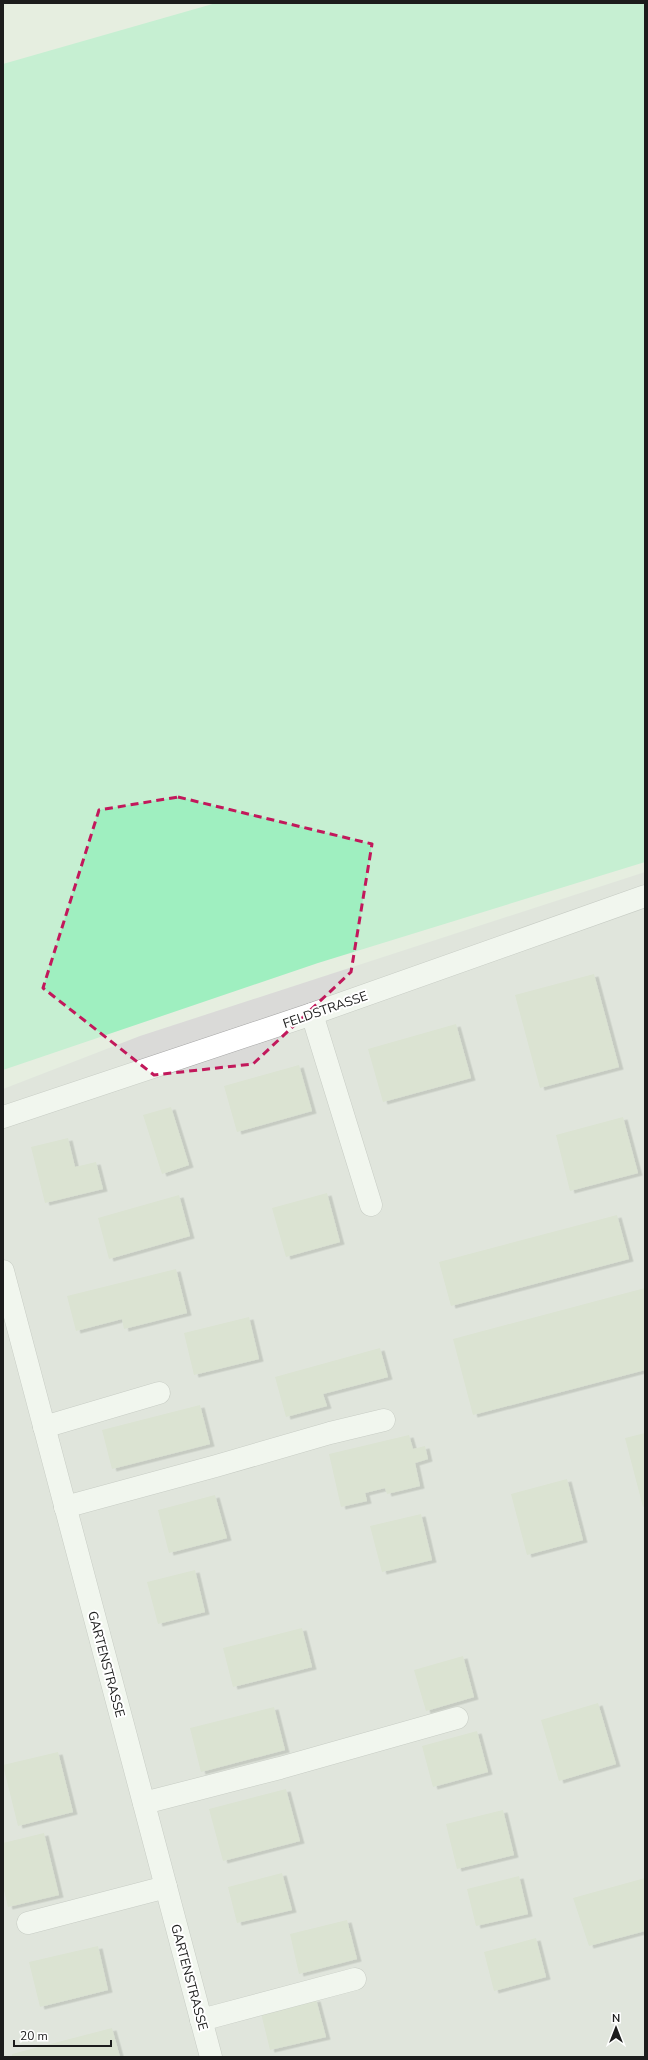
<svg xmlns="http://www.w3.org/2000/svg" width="648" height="2060" font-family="'Nunito Sans',sans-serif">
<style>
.residential{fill:#dadad8}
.grass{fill:#9fefc0}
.building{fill:#ced5c0;filter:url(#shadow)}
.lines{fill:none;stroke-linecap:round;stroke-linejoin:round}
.minor-casing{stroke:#a3a3a3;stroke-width:23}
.minor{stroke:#fff;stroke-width:22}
.marked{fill:none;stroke:#c2185b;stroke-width:3;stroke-dasharray:8 5;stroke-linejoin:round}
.labels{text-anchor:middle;stroke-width:4;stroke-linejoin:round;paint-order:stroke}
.street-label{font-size:13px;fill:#1c1c1c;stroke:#fff}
</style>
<defs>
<filter id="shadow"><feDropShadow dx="4.5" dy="2.5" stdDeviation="0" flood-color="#0004"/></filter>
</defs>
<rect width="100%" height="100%" fill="#e6eee0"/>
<path class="residential" d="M645,872V2057H3V1089L140,1036Z"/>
<path class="grass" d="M216,3H645V862L318,963L3,1070V64Z"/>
<g class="building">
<path d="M594,974L619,1067L540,1088L515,995Z"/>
<path d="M456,1024L471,1078L383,1102L368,1049Z"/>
<path d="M299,1065L312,1111L237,1132L224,1086Z"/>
<path d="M171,1107L189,1165L162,1174L143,1115Z"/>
<path d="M623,1117L638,1173L570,1191L556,1135Z"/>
<path d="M68,1138L75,1167L96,1162L103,1189L45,1203L31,1147Z"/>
<path d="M327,1193L340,1242L286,1257L272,1208Z"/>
<path d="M179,1195L190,1236L109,1259L98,1218Z"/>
<path d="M617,1215L629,1259L451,1306L439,1262Z"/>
<path d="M176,1269L187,1313L124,1329L122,1319L76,1331L67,1296Z"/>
<path d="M645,1288V1370L473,1415L453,1339Z"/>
<path d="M249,1317L259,1359L194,1375L184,1333Z"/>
<path d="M380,1348L388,1377L323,1394L327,1406L286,1417L275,1377Z"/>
<path d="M200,1405L210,1444L112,1469L102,1430Z"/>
<path d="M645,1433V1506L643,1507L625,1438Z"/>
<path d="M409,1435L413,1449L425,1446L428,1459L415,1463L420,1486L387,1494L385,1488L365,1493L367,1501L341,1507L329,1454Z"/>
<path d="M567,1479L583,1540L527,1555L511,1494Z"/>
<path d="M215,1495L227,1538L169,1553L158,1510Z"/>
<path d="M421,1514L432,1560L382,1572L370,1526Z"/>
<path d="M195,1570L205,1612L158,1624L147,1582Z"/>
<path d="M302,1628L312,1667L233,1687L223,1648Z"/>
<path d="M463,1656L474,1697L426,1711L414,1670Z"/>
<path d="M598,1703L616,1764L559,1781L541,1720Z"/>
<path d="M274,1707L285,1750L201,1772L190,1728Z"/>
<path d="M477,1731L488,1772L433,1787L422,1746Z"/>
<path d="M58,1752L73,1812L18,1826L3,1765Z"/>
<path d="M286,1789L300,1841L223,1861L209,1809Z"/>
<path d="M503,1810L514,1855L457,1869L446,1824Z"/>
<path d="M44,1833L59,1895L8,1907L3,1886V1843Z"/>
<path d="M282,1873L292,1910L237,1923L228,1887Z"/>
<path d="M519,1876L528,1914L476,1926L467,1889Z"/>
<path d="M645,1878V1931L589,1946L573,1898Z"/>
<path d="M347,1920L357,1959L299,1974L290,1934Z"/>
<path d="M536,1938L546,1977L494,1991L484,1952Z"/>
<path d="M98,1946L108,1990L40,2007L29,1962Z"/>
<path d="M316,1999L326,2037L270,2050L261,2013Z"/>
<path d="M112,2028L120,2057H12V2054Z"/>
</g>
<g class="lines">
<g class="minor-casing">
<g id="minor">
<path d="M312,1014L371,1205"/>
<path d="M3,1117L312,1014L645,896"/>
<path d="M3,1271L211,2057"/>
<path d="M44,1427L159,1393"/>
<path d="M65,1507L216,1466L330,1433L384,1420"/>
<path d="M144,1803L280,1768L457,1718"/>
<path d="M28,1923L166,1887"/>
<path d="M201,2020L355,1979"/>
</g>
</g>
<use href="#minor" class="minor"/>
</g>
<path d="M0 0H648V2060H0ZM178,797L372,844L351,972L253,1064L154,1075L43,988L99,810Z" fill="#e6eee0" fill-opacity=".55" fill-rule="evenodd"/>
<path class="marked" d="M178,797L372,844L351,972L253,1064L154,1075L43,988L99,810Z"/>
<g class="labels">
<g class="street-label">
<text transform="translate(325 1009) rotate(-19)" y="5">FELDSTRASSE</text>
<text transform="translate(107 1664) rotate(75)" y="5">GARTENSTRASSE</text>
<text transform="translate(190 1977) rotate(75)" y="5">GARTENSTRASSE</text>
</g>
</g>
<rect width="648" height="2060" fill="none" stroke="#1c1c1c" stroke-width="8"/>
<g transform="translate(616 2028)" stroke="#ffffff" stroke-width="3" paint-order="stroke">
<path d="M0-3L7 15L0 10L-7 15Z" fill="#1c1c1c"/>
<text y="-6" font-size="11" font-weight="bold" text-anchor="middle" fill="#1c1c1c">N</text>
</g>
<path d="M14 2040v6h97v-6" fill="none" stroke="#1c1c1c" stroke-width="2"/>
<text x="20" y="2040" font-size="12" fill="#1c1c1c" stroke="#ffffff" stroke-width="3" paint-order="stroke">20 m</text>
</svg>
